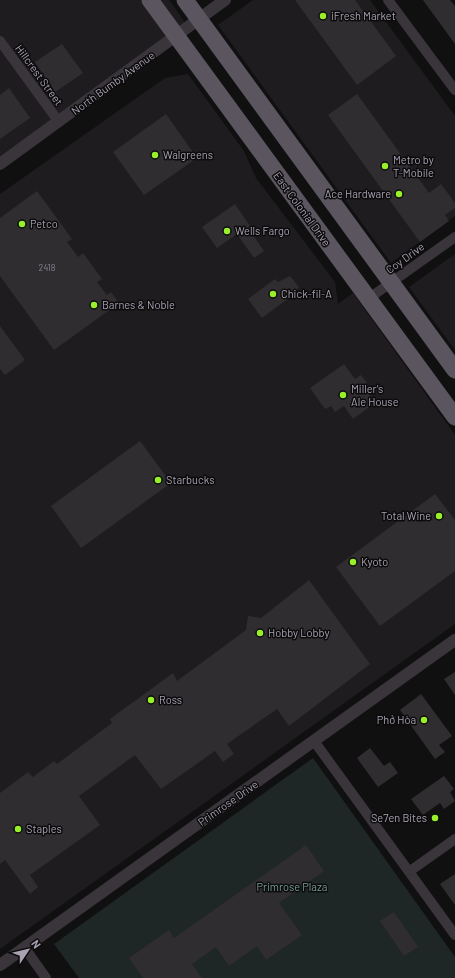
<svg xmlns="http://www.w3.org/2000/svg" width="455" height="978" font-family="Barlow,sans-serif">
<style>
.built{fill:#1e1c1e}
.green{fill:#1e2626}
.building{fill:#302d30}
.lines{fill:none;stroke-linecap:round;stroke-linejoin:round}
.minor{stroke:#39353b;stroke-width:10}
.tertiary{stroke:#39353b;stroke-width:12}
.trunk{stroke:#5a555e;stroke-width:17}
.poi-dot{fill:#97f02a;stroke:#0c0b0c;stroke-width:1.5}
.labels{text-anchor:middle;stroke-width:3;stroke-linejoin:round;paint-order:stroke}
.number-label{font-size:9px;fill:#8b8492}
.poi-label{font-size:11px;fill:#a9a1b2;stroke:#0c0b0c;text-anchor:start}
.street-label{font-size:11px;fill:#a9a1b2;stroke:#0c0b0c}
.park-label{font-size:11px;fill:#789d98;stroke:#0c0b0c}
</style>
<rect width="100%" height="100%" fill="#111011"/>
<g class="built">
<path d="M0,0H169L189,28L0,163Z"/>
<path d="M253,0H370L455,116V216L391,263L218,25Z"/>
<path d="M188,74L244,151L256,178L335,282L338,304L353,293L455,435V624L0,949V194L165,78Z"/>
<path d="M455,254V350L409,287Z"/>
</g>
<path class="green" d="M313,758L455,957V978H79L54,944Z"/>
<g class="building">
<path d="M295,0H355L396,56L357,85Z"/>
<path d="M423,0H450L455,6V44Z"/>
<path d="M62,44L83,73L55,92L35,62Z"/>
<path d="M9,88L30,118L0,139V95Z"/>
<path d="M357,94L429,193L441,184L455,203V208L445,215L449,221L420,242L328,115Z"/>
<path d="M166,114L197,158L144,195L113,152Z"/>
<path d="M37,191L72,239L67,242L78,257L83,253L102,279L97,282L107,295L111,292L119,303L54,350L0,276V218Z"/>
<path d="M235,204L250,226L248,228L264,251L254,258L237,234L217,248L202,227Z"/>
<path d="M290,276L299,287L293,295L262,318L248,299L275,279L278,282Z"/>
<path d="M0,326L25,360L5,375L0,369Z"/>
<path d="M344,364L355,379L361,375L367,383L363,386L375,403L353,419L344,406L335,412L331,406L325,409L310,388Z"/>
<path d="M140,441L171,483L81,548L51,506Z"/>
<path d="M435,494L455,520V571L380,626L336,567Z"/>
<path d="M309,580L370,664L289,726L277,709L227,744L234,754L223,762L215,751L161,789L135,755L79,796L100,825L30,875L38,887L30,894L5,860L0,864V793L28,772L33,777L54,761L57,764L112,723L110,719L173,673L177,681L246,630L248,616L261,618Z"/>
<path d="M455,672V695L444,679Z"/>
<path d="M421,694L452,736L439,745L445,752L435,759L400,710Z"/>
<path d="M370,748L384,766L390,762L398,773L378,787L357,758Z"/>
<path d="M444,776L454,789L450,792L455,801L444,809L440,803L423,815L411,799Z"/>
<path d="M306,845L324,871L279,903L302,935L266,960L257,946L229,966L216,947L192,964L202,978H143L129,958L169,930L174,938Z"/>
<path d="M455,874V905L440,884Z"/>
<path d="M394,912L418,947L404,956L380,921Z"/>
</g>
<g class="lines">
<g class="minor">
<path d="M388,0L455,90"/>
<path d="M0,41L59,122"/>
<path d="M368,299L455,237"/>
<path d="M314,741L455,935"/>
<path d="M410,871L455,839"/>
<path d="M24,947L46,978"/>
</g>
<g class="tertiary">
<path d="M0,164L225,0"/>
<path d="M0,965L455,640"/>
</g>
<g class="trunk">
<path d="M150,0L455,417"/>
<path d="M185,0L455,370"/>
</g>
</g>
<g class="poi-dot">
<circle cx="323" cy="16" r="4"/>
<circle cx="155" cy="155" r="4"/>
<circle cx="385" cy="166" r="4"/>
<circle cx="399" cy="194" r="4"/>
<circle cx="22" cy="224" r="4"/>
<circle cx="227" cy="231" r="4"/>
<circle cx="273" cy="294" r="4"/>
<circle cx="94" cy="305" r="4"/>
<circle cx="343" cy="395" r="4"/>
<circle cx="158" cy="480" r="4"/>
<circle cx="439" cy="516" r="4"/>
<circle cx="353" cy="562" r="4"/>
<circle cx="260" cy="633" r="4"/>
<circle cx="151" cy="700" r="4"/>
<circle cx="424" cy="720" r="4"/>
<circle cx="435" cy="818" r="4"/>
<circle cx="18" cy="829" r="4"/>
</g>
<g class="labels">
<g class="number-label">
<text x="47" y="271">2418</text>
</g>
<g class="poi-label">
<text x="331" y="20">iFresh Market</text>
<text x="163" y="159">Walgreens</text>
<text x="393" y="164">Metro by<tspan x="393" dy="13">T-Mobile</tspan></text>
<text x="391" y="198" text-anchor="end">Ace Hardware</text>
<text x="30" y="228">Petco</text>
<text x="235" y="235">Wells Fargo</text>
<text x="281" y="298">Chick-fil-A</text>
<text x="102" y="309">Barnes &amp; Noble</text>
<text x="351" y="393">Miller's<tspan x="351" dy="13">Ale House</tspan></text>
<text x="166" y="484">Starbucks</text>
<text x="431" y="520" text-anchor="end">Total Wine</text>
<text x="361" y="566">Kyoto</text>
<text x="268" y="637">Hobby Lobby</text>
<text x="159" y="704">Ross</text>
<text x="416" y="724" text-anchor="end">Phở Hòa</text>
<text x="427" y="822" text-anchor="end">Se7en Bites</text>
<text x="26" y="833">Staples</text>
</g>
<g class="street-label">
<text transform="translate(39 75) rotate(54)" y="4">Hillcrest Street</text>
<text transform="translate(113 83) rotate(-36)" y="4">North Bumby Avenue</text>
<text transform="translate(302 209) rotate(54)" y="4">East Colonial Drive</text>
<text transform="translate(405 258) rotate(-36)" y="4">Coy Drive</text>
<text transform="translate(228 803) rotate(-35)" y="4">Primrose Drive</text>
</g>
<g class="park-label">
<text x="292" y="891">Primrose Plaza</text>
</g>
</g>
<g transform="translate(28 950) rotate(55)" stroke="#0c0b0c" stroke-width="3" paint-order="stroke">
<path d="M0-3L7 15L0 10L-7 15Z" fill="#a9a1b2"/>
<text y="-6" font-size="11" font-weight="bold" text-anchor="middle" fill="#a9a1b2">N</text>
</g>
</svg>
